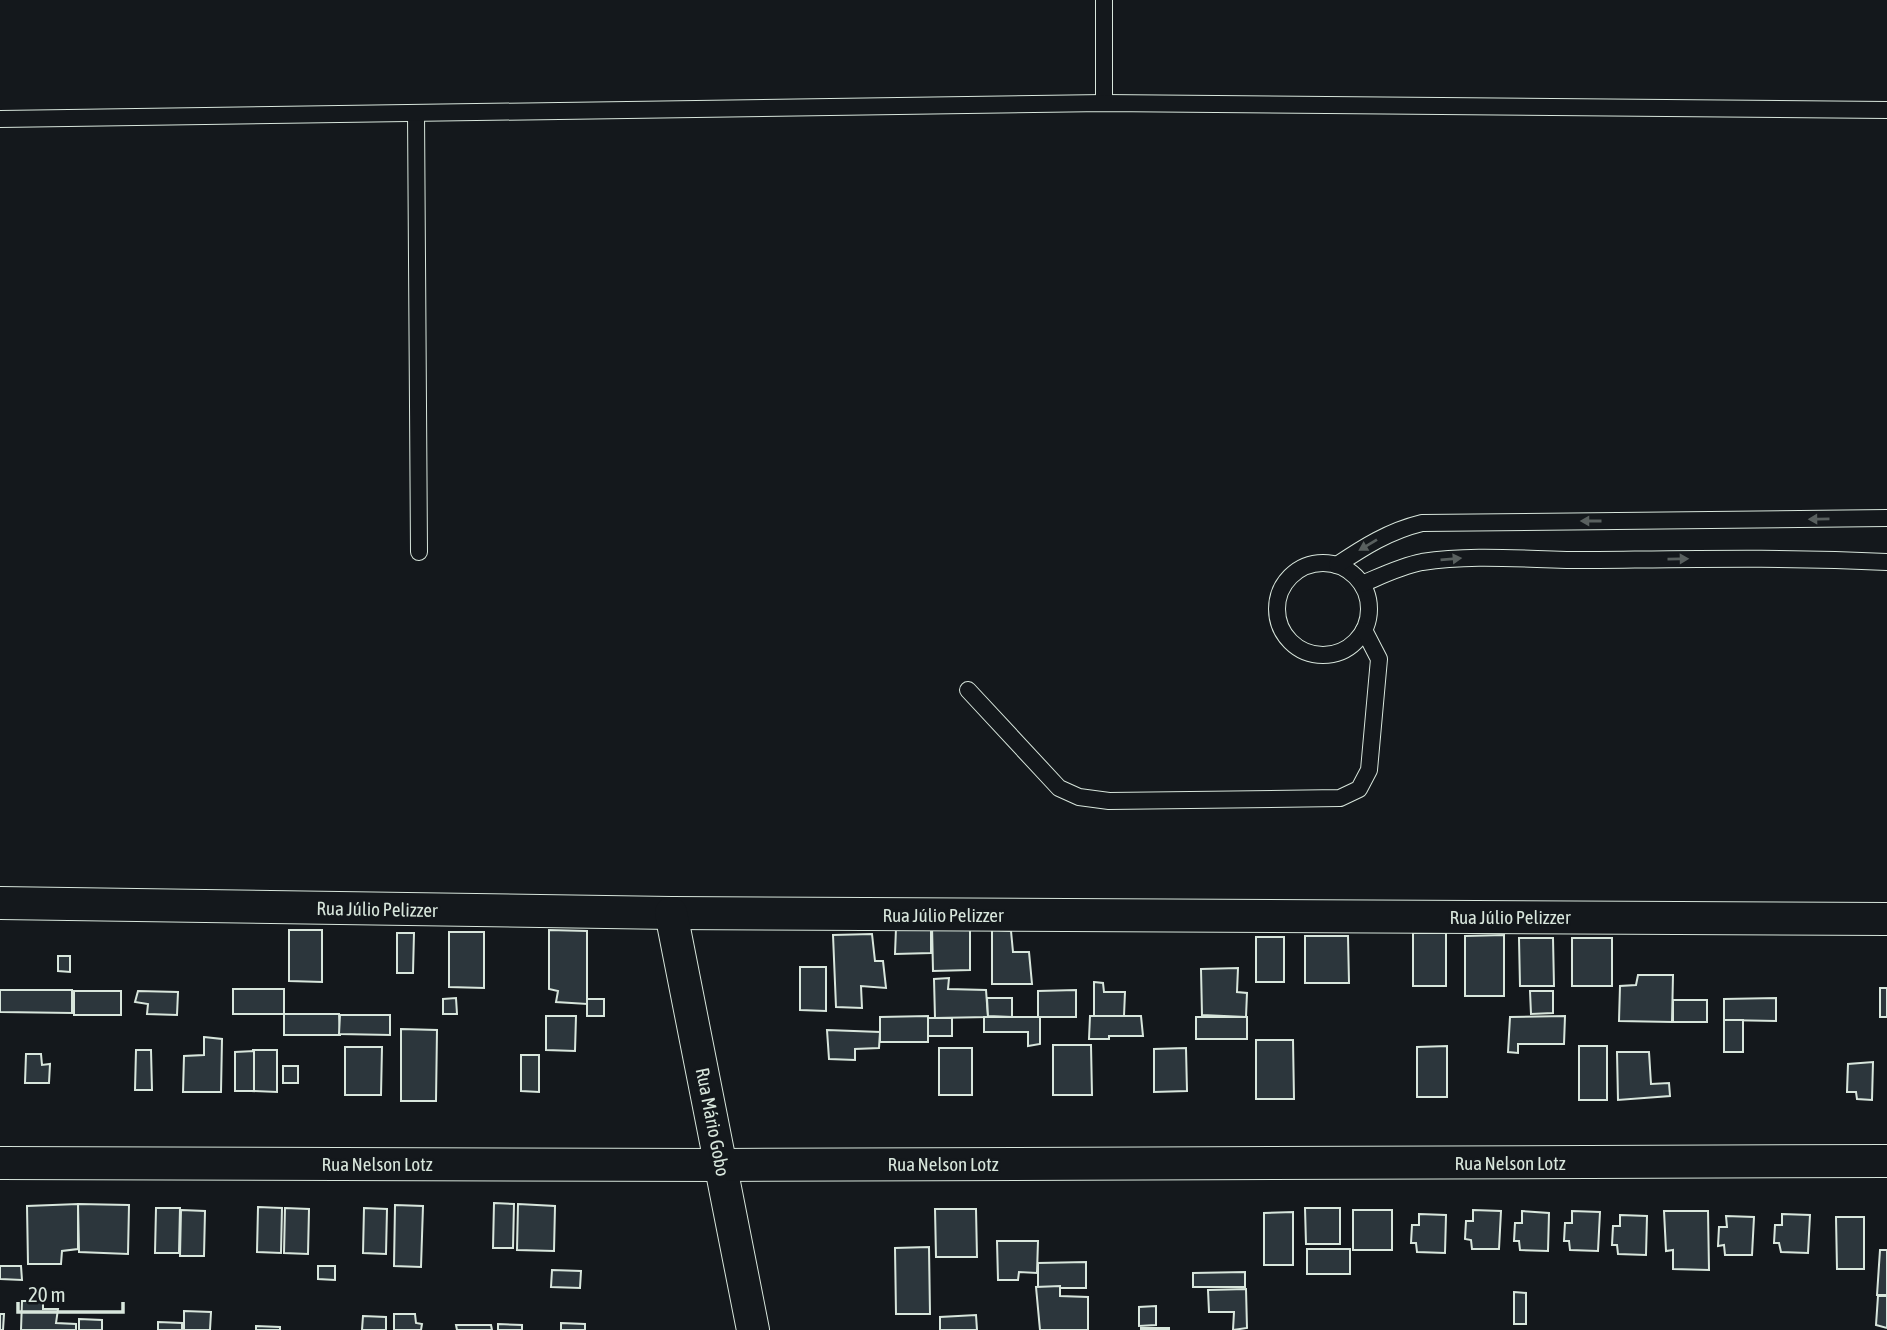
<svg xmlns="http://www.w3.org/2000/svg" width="1887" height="1330" font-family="'Asap Condensed',sans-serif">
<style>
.building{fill:#2c363c;stroke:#d8e6dc;stroke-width:2}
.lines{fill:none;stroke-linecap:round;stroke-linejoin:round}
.service-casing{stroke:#d8e6dc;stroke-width:18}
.minor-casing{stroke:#d8e6dc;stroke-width:34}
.service{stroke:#14181c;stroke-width:16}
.minor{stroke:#14181c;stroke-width:32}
.oneway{fill:#59605f}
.labels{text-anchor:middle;stroke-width:5;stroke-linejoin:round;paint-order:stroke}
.street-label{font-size:19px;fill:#d8e6dc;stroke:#14181c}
</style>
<rect width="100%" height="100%" fill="#14181c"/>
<g class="building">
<path d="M970,925V970L933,971L932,926Z"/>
<path d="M896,928H931V953L895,954Z"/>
<path d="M289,930H322V982L289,981Z"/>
<path d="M549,930L587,931V1004L556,1002L558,991L549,989Z"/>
<path d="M992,930L1011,931L1013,952H1029L1032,984H992Z"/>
<path d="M449,932H484V988L449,987Z"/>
<path d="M397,933H414L413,973H397Z"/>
<rect x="1413" y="933" width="33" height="53"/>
<path d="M872,934L875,961H883L886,988L861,986L862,1008L836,1007L833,935Z"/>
<path d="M1504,935V996H1465V936Z"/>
<path d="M1305,936H1348L1349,983H1305Z"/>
<rect x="1256" y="937" width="28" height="45"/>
<path d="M1519,938H1553L1554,986H1520Z"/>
<rect x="1572" y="938" width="40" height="48"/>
<path d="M58,956H70V972L58,971Z"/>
<path d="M800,967H826V1011L800,1010Z"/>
<path d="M1238,968L1237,992L1247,993L1246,1017L1202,1015L1201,969Z"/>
<path d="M1638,975H1673L1672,1022L1619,1021L1620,986L1636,985Z"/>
<path d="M949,978L948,989L986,990L988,1017L935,1018L934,979Z"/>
<path d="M1094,982L1103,983L1104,992H1125L1124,1016L1094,1017Z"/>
<rect x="1880" y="988" width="7" height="29"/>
<rect x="233" y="989" width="51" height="25"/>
<path d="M0,990H72V1013L0,1012Z"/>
<path d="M1076,990V1017H1038V991Z"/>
<rect x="74" y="991" width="47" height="24"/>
<path d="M138,991L178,992L177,1015L147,1014L148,1004L135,1002Z"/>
<path d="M1530,991H1553V1013L1531,1014Z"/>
<path d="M456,998L457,1014H443V999Z"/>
<path d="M987,998H1012V1017L988,1016Z"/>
<path d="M1776,998V1021L1724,1020V999Z"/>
<rect x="587" y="999" width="17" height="17"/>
<rect x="1673" y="1000" width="34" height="22"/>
<path d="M284,1014H339L340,1035H284Z"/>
<path d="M340,1015H390V1035L339,1034Z"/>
<path d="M546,1016H576L575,1051L546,1050Z"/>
<path d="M928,1016V1042H880V1017Z"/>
<path d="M1090,1016H1141L1143,1036H1109V1039H1089Z"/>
<path d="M1565,1016L1564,1044H1518V1053L1508,1052L1510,1017Z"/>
<path d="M984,1017H1040V1044L1028,1046V1032H984Z"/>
<rect x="1196" y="1017" width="51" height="22"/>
<rect x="928" y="1018" width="24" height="18"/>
<rect x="1724" y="1020" width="19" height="32"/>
<path d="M401,1029L437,1030L436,1101H401Z"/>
<path d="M827,1030L880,1032L879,1048L855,1049V1060L829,1059Z"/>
<path d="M204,1037L222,1039L221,1092H183L184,1056L204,1055Z"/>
<path d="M1256,1040H1293L1294,1099H1256Z"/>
<path d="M1053,1045H1091L1092,1095H1053Z"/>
<path d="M1447,1046V1097H1417V1047Z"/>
<rect x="1579" y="1046" width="28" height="54"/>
<path d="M345,1047H382L381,1095H345Z"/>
<rect x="939" y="1048" width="33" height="47"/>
<path d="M1186,1048L1187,1091L1154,1092V1049Z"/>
<path d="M136,1050H151L152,1090H135Z"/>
<path d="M253,1050H277V1092L252,1091Z"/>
<path d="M254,1051V1091H235V1052Z"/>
<path d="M1617,1052H1649L1651,1084L1669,1083L1670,1096L1618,1100Z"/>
<path d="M26,1054H41L42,1065L50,1064L49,1083H25Z"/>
<path d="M521,1055H539V1092L521,1091Z"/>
<path d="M1873,1062L1872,1100L1857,1099L1856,1092H1847L1848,1064Z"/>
<rect x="283" y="1066" width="15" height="17"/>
<path d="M494,1203L514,1204L513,1248H493Z"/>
<path d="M78,1204V1249L62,1251L61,1264H28L27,1206Z"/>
<path d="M78,1204L129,1205L128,1254L79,1252Z"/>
<path d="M518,1204L555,1206L554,1251L517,1250Z"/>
<path d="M395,1205L423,1206L421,1267L394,1266Z"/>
<path d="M258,1207L282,1208L281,1253L257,1252Z"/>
<path d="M156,1208H180L179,1253H155Z"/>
<path d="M285,1208L309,1209L308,1254L284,1253Z"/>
<path d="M364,1208L387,1209L386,1254L363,1253Z"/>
<path d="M1305,1208H1340V1244H1306Z"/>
<path d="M935,1209H976L977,1257H936Z"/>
<path d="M181,1210L205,1211L204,1256H180Z"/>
<rect x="1353" y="1210" width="39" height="40"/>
<path d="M1473,1210L1501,1211L1499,1249H1472L1471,1240L1465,1239L1466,1221H1473Z"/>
<path d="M1522,1211L1549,1213L1548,1251L1520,1250L1519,1241H1514L1515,1223H1522Z"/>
<path d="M1572,1211L1600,1212L1598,1251L1570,1250L1569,1241H1564L1565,1223H1572Z"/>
<path d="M1664,1211H1708L1709,1270L1673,1269V1250L1666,1251Z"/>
<path d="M1293,1212V1265H1264V1213Z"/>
<path d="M1419,1214L1446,1215L1445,1253L1417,1252L1416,1243H1411L1412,1225H1419Z"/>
<path d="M1782,1214L1810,1215L1808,1253L1781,1252L1779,1243H1774L1775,1225H1782Z"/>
<path d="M1620,1215L1647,1216L1646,1255L1618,1254L1617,1245H1612L1613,1226H1620Z"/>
<path d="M1726,1216L1754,1217L1752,1255H1725L1724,1245L1718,1246L1719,1227H1727Z"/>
<path d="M1836,1217H1864V1269H1837Z"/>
<path d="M997,1241H1038L1037,1273L1019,1272L1018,1280H998Z"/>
<path d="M929,1247L930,1314H896L895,1248Z"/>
<rect x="1307" y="1249" width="43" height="25"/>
<path d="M1880,1250H1887V1295H1877Z"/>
<path d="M1086,1262V1288H1038V1263Z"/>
<path d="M0,1266H21L22,1280L0,1279Z"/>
<path d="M318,1266H335V1280L318,1279Z"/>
<path d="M552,1270L581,1271L580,1288L551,1287Z"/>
<path d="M1245,1272V1287H1193V1273Z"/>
<path d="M1060,1286V1296L1088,1297V1330H1040L1036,1287Z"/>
<path d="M1246,1289L1247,1328L1233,1330L1234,1312H1209L1208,1290Z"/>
<path d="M1514,1292L1526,1293V1324H1514Z"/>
<path d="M1878,1296H1887V1328L1876,1325Z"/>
<path d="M22,1301H43V1309H58L56,1323L76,1324V1330H21Z"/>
<path d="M1156,1306V1325L1139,1326V1307Z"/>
<path d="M184,1311L211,1312L210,1330H184Z"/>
<path d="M0,1314H4L3,1330H0Z"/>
<path d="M394,1314H415L416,1323L422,1324L421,1330H394Z"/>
<path d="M976,1315L977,1330H940V1317Z"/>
<path d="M363,1316L386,1317V1330H362Z"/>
<path d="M79,1319L102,1320V1330H79Z"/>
<path d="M158,1322L182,1323V1330H158Z"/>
<path d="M561,1323L585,1324V1330H561Z"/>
<path d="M498,1324L522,1325V1330H498Z"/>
<path d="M456,1325H491L492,1330H457Z"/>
<path d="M256,1326L280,1327V1330H256Z"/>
<rect x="1141" y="1328" width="28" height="2"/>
</g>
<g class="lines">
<g class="service-casing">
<g id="service">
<path d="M1104,0V103"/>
<path d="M416,113L419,552"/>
<path d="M0,119L1104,103L1887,110"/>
<circle cx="1323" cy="609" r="46"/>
<path d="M1337,565C1364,547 1389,531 1422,523L1887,518"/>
<path d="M1362,584C1381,576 1401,566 1422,562C1479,553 1540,561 1598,560C1695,559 1791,557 1887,562"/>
<path d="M968,690L1059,788L1079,797L1109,801L1340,798L1359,789L1369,770L1379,659L1364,630"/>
</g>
</g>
<g class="minor-casing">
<g id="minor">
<path d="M0,903L671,913L1887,919"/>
<path d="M671,913L753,1330"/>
<path d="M0,1163L721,1165L1887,1161"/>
</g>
</g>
<use href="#service" class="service"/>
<use href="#minor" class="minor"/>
</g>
<defs><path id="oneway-solid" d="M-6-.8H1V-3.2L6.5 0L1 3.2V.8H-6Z" transform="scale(1.75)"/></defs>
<g class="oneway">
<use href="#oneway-solid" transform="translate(1819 519) rotate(179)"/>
<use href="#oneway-solid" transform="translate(1591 521) rotate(180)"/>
<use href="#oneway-solid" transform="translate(1368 545) rotate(149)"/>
<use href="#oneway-solid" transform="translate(1451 559) rotate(-5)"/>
<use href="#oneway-solid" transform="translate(1678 559) rotate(-1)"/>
</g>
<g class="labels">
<g class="street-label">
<text transform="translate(377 909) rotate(1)" y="7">Rua Júlio Pelizzer</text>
<text x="943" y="922">Rua Júlio Pelizzer</text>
<text x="1510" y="924">Rua Júlio Pelizzer</text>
<text transform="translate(713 1122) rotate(79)" y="7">Rua Mário Gobo</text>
<text x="1510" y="1170">Rua Nelson Lotz</text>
<text x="377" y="1171">Rua Nelson Lotz</text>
<text x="943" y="1171">Rua Nelson Lotz</text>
</g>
</g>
<path d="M18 1302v10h105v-10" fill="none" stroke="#d8e6dc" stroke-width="3.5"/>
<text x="28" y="1302" font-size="21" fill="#d8e6dc" stroke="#14181c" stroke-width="5" paint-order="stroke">20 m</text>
</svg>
